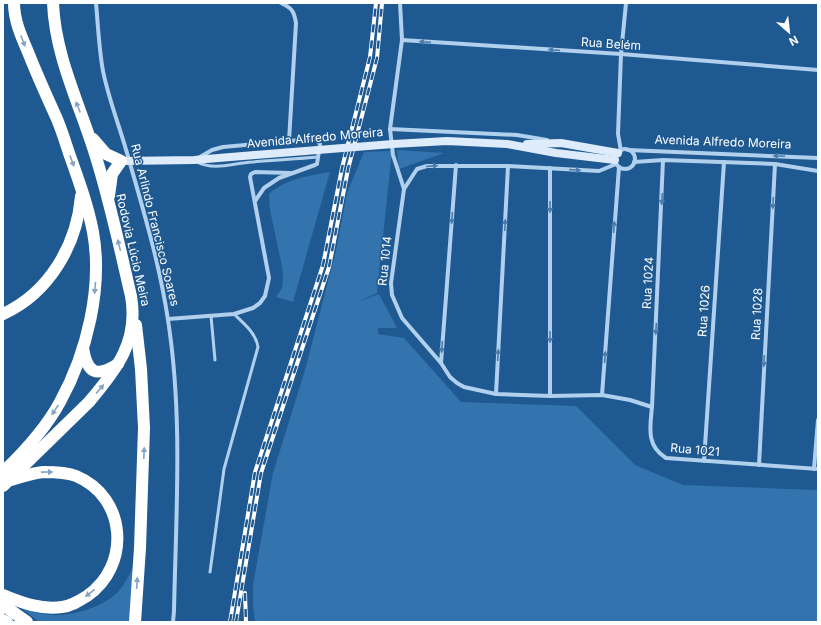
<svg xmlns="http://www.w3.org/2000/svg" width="821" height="625" font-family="Inter,sans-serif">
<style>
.green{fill:#3374af}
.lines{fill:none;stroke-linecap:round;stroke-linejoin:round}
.lane{stroke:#b0d0ed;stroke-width:3}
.street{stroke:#b0d0ed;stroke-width:4}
.secondary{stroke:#ddebfa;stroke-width:8}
.highway{stroke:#fff;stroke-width:12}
.rail-casing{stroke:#fff;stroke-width:4}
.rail{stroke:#1f5991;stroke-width:2.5;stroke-dasharray:8;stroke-linecap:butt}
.secondary-bridge{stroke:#ddebfa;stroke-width:8}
.oneway{fill:#84a4c2}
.oneway2{fill:#4a7dad}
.labels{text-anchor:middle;stroke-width:3;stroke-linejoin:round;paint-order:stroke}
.street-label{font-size:12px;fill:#fff;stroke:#1f5991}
</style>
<rect width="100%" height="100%" fill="#1f5991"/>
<g class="green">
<path d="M397,150L444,153L399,169Z"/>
<path d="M392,151L377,293L357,302L379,294L397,328H378V334L404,338L461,402L576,406L635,465L683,485L818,490V622H255L253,605V585L273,473L305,370L336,251L347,193L364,152Z"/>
<path d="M330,172L293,302L276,297L282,288L283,277L282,266L270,210L269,194C286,179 308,176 330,172Z"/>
<path d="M136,563L132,622H39L19,606C26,608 33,612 39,613C63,620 101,609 118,592C126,583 130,572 136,563Z"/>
</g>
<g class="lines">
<g class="lane">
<path d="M197,162C214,171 234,163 252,162C274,160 296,159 318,157"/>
<path d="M211,316L215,360"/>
<path d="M210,572L224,469L258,347C256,333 244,324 234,314"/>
</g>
<g class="street">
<path d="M96,3C98,25 99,49 103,71C109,101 121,130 129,160C144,212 160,266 168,320C183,416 176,514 174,611L173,622"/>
<path d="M400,3L402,40L390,129L393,155L404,189L391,283L392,295L402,318L441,363L450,377L457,383L464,387L496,394L550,396L602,395L630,400L652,407C650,427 646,446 666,458L818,469"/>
<path d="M402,40L621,54L818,70"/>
<path d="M390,129L517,135L547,140"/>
<circle cx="625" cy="159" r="10"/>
<path d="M628,150L818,158"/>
<path d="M621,151L618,134L621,54L626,3"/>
<path d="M200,157L212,150L223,147L289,141"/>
<path d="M634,162L663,160L775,164L818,171"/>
<path d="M404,189L417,169L427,166H508L599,171L616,164"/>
<path d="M255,201L264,188L279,178L315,165L317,164L320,144L317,140L315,139L289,141L296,23C294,11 292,8 281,3"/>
<path d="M168,319L234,314L253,308L260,303L265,296L269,278L250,177L251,174L255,172L290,173"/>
<path d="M441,363L456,165"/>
<path d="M496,394L508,166"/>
<path d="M602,395L619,167"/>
<path d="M550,396V168"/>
<path d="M652,407L663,160"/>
<path d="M704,461L724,162"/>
<path d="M759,465L775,164"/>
<path d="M814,469L818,420"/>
</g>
<g class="secondary">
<path d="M393,144L447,141L507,144L556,153L615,160"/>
<path d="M527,144L561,143L618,153"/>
<path d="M121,161L194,160L255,155"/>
</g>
<g class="highway">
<path d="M93,139L106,154L121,161L112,174L109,196"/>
<path d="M3,314C49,293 77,245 81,196"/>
<path d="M83,348C87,373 96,378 118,364"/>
<path d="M3,472C25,451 46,428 60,402C87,353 103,287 93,232C88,206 79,181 70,156C66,144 62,131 57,119C47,97 37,75 28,52C21,36 14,20 14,3"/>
<path d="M3,486L89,402C117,369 139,341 131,296C120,249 110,201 95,154C80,105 55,56 53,3"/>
<path d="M3,595C22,603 42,610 62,607C71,606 79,601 87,596C131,566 127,497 76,476C66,472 54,472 43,472C32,473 21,477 11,480"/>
<path d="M3,605L27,622"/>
<path d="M3,620L7,622"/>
<path d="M135,622L140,548L144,428L141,369L136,325"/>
</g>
<g class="rail-casing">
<g id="rail">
<path d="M245,593L246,622"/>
<path d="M230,622L255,472L323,265L342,168L370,57L376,3"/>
<path d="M236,622L261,473L329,267L348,169L377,58L382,3"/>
</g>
</g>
<use href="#rail" class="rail"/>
<path class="secondary-bridge" d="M255,155L393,144"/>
</g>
<defs><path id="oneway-solid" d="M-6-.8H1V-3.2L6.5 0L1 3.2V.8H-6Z"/></defs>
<g class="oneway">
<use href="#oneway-solid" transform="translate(23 41) rotate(68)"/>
<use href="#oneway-solid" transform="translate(78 107) rotate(-112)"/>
<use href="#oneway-solid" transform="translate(72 161) rotate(70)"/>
<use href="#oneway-solid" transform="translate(119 245) rotate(-104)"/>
<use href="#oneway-solid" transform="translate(95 288) rotate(95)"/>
<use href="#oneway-solid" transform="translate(100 389) rotate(-50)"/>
<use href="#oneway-solid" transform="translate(55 410) rotate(124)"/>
<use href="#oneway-solid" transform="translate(144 453) rotate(-88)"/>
<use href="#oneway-solid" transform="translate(47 472) rotate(-1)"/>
<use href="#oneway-solid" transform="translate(137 583) rotate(-86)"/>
<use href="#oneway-solid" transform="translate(90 593) rotate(142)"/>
</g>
<g class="oneway2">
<use href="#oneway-solid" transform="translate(425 42) rotate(-176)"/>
<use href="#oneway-solid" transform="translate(554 50) rotate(-176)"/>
<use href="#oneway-solid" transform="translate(779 156) rotate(-178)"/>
<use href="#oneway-solid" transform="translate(432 166) rotate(-5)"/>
<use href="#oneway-solid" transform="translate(575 170) rotate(4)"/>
<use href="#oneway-solid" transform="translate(662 199) rotate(93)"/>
<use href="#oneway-solid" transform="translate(773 203) rotate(93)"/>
<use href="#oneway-solid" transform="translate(550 207) rotate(90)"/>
<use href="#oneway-solid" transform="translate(452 218) rotate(94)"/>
<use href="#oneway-solid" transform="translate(505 225) rotate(-87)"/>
<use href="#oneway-solid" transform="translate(614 227) rotate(-86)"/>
<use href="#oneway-solid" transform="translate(656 329) rotate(93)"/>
<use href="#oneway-solid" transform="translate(550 337) rotate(90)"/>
<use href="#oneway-solid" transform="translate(442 347) rotate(94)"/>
<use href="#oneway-solid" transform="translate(498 355) rotate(-87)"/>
<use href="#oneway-solid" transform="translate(605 357) rotate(-86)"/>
<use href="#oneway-solid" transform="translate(764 361) rotate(93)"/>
</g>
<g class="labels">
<g class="street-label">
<text transform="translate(611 44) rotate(4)" y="4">Rua Belém</text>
<text transform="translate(315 138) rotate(-5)" y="4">Avenida Alfredo Moreira</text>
<text transform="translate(723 142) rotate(2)" y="4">Avenida Alfredo Moreira</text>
<text transform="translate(155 225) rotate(76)" y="4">Rua Arlindo Francisco Soares</text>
<text transform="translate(133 250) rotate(77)" y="4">Rodovia Lúcio Meira</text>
<text transform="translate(385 261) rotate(-84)" y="4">Rua 1014</text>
<text transform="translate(648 283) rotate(-87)" y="4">Rua 1024</text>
<text transform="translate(704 311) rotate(-86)" y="4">Rua 1026</text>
<text transform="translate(757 314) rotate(-87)" y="4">Rua 1028</text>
<text transform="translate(695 450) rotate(5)" y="4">Rua 1021</text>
</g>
</g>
<rect width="821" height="625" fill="none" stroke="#ffffff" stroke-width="8"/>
<g transform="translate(789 32) rotate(152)" stroke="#1f5991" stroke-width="3" paint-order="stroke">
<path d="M0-3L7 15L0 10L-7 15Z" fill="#ffffff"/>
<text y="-6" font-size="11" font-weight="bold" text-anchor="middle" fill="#ffffff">N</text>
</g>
</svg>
